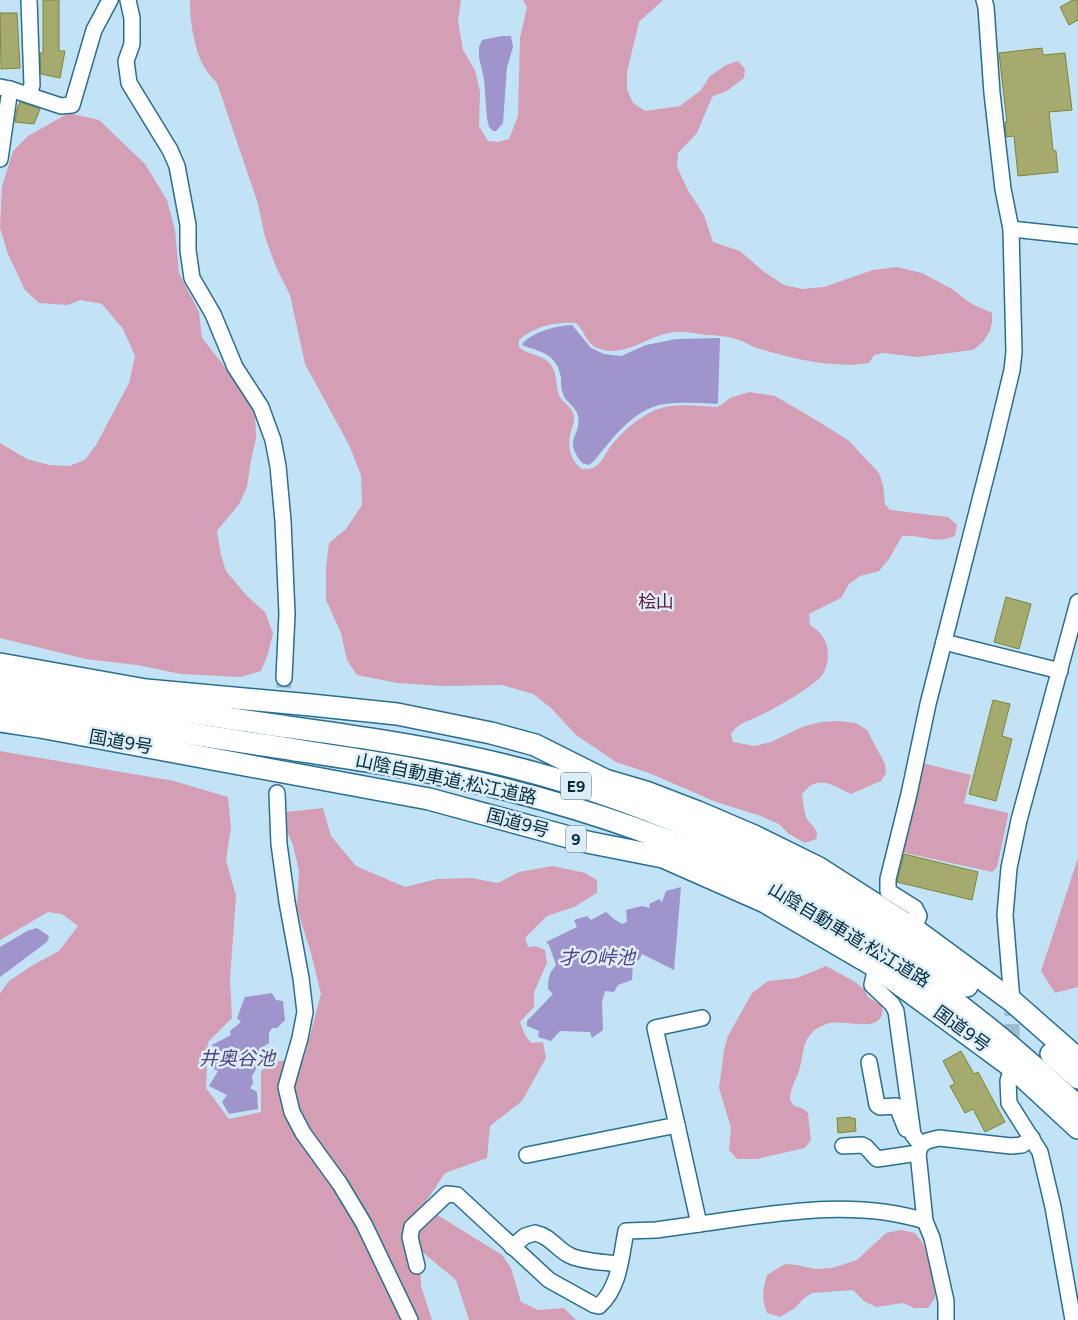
<svg xmlns="http://www.w3.org/2000/svg" width="1078" height="1320" font-family="Figtree,'Noto Sans JP',sans-serif">
<style>
.green{fill:#d49fb4}
.water{fill:#9f94cc}
.building{fill:#a5ab6e;stroke:#808530}
.lines{fill:none;stroke-linecap:round;stroke-linejoin:round}
.minor-tunnel{stroke:#9cbed1;stroke-width:15;stroke-dasharray:15 8;stroke-linecap:butt}
.minor-casing{stroke:#296f90;stroke-width:18}
.highway-casing{stroke:#296f90;stroke-width:24}
.minor{stroke:#fff;stroke-width:15}
.highway{stroke:#fff;stroke-width:21}
.labels{text-anchor:middle;stroke-width:5;stroke-linejoin:round;paint-order:stroke}
.shield{fill:#ddeef7;stroke:#446676;stroke-width:1}
.shield-label{font-size:16px;font-weight:bold;fill:#032c3e}
.park-label{font-size:18px;fill:#61183e;stroke:#ddeef7}
.street-label{font-size:18px;fill:#032c3e;stroke:#ddeef7}
.water-label{font-size:19px;font-style:italic;fill:#544288;stroke:#ddeef7}
</style>
<rect width="100%" height="100%" fill="#c2e3f6"/>
<g class="green">
<path d="M190,0H461L458,21L463,50L475,70L480,92L479,126L488,141L498,142L509,139L518,116L520,38L527,7L523,0H663L639,22L627,72V89L633,103L645,111L680,106L701,90L710,76L726,65L738,61L745,69L744,78L728,90L712,97L697,133L678,153L677,167L689,192L704,215L713,242L740,251L763,271L784,285L802,289L824,287L873,270L897,267L922,273L952,289L970,303L992,313V322L990,331L983,342L973,350L918,357L883,353L874,355L869,363C837,369 792,359 760,349C752,347 744,341 736,339C726,336 716,335 706,335C696,334 685,331 675,332C648,334 623,361 595,347C586,342 584,330 576,323C555,322 535,326 519,340V347C526,354 538,354 546,360C558,369 555,382 559,395C562,402 570,405 573,413C575,418 574,423 572,428C567,443 568,459 582,469C585,469 590,469 593,468C601,464 605,454 610,447C621,433 635,420 651,412C671,402 696,406 717,407L721,405L730,398L749,392L775,396L816,420L848,440L879,473L883,485L885,504L890,510L948,517L957,525L955,536C934,545 923,534 902,536L889,559L879,571L860,576L849,584L841,598L809,614L810,625C822,633 828,641 828,656C828,662 826,668 823,674C815,686 774,709 759,716C748,721 738,723 731,734L733,742L755,746L771,742L802,727L821,722L839,721L856,723L867,730L885,764L886,773L881,781L851,794C832,785 816,773 802,795C803,802 804,810 806,817C810,826 820,828 816,839L805,843L789,834L779,824L758,815L716,802L649,773L616,762L576,735L551,708L533,694L502,685L442,686L397,683L357,675L347,660L341,633L326,600V568L329,543L346,529L362,505L361,475L349,445L305,364L290,295L276,267L265,237L258,204L217,83C213,79 208,74 205,68C195,54 189,17 190,0Z"/>
<path d="M69,113L99,120L145,164L167,200L175,230L179,273L199,312L202,338L232,376L255,410L256,438L250,465L247,487L239,504L217,531L221,555L226,571L247,596L265,612L273,633L268,654L261,671L240,677L181,674L137,665L86,659L0,638V443L27,459L49,465L69,466L85,460L96,445L129,383L135,356L123,329L102,304L80,300L68,305L39,303L25,290L8,254L0,228L2,187L13,151L28,136Z"/>
<path d="M0,751L174,781L228,797L231,827L226,860L236,896L230,979L232,1018L208,1042L206,1088L229,1119L261,1112V1071L273,1062L304,1058L321,994L311,953L297,909L299,871L293,845L283,822L286,812L323,808L331,836L356,866L405,887L437,879L472,878L498,883L519,872L553,866L585,873L597,880V893L574,907L547,916L525,938L528,947L536,946L545,950L547,963L534,992V1007L520,1022L525,1035L531,1043L543,1042L546,1058L522,1101L490,1126L487,1158L445,1173L423,1206L502,1255L511,1268L521,1302L538,1310L564,1308L576,1320H469L456,1280L420,1250L421,1286L432,1320H0V993L9,981L33,965L59,951L78,926L62,914L48,912L0,940Z"/>
<path d="M920,763H922L971,775L964,803L1008,813V816L997,867L992,872L901,852L910,807L915,799Z"/>
<path d="M1078,858V987L1055,993L1041,971Z"/>
<path d="M826,966L855,982L865,990L868,997L882,1006C887,1035 846,1020 830,1023C825,1024 820,1027 816,1029C812,1032 808,1037 806,1041C802,1051 802,1062 799,1071C794,1084 791,1086 790,1100L794,1106L802,1108L808,1113L811,1140L805,1148L757,1159H737L729,1150L731,1128L719,1088L724,1050L728,1036L752,993L768,981L797,978Z"/>
<path d="M901,1230L915,1233L923,1243L936,1283L935,1298L928,1308H914L903,1303L876,1307L864,1301L853,1290L812,1293L803,1299L795,1308L780,1317L767,1313C761,1299 763,1290 767,1275L785,1264L797,1265L815,1269L832,1268L857,1260L886,1233Z"/>
</g>
<g class="water">
<path d="M502,36H511L513,47L507,67L503,123L496,131H493L489,127L487,119L484,79L479,57V47L482,40Z"/>
<path d="M572,325L591,348L604,354L621,356L646,345L676,339L720,338L718,403L716,404C699,403 682,402 665,404C634,408 612,439 594,461L589,465L582,463C562,438 582,436 578,416C576,406 565,402 563,394C561,389 561,383 561,378C556,353 543,353 522,345L523,343C535,331 555,326 572,325Z"/>
<path d="M681,887L674,970L642,954L639,960L633,962L632,980L618,985L614,992L605,991L602,1002L603,1030L592,1038L590,1032L560,1031L551,1041L538,1037L539,1031L527,1026V1021L553,994L548,989C548,978 549,973 556,965L549,945L546,942L577,927L574,920L587,916L591,920L606,912L614,919L622,924L627,922L626,910L642,906L650,908L649,904L659,899L662,902L666,891Z"/>
<path d="M37,928L49,936L47,942L0,977V947L27,931Z"/>
<path d="M272,993L276,1000L283,1001L285,1020L277,1028H272L269,1033V1043L259,1049V1064L252,1076L253,1083L250,1088L257,1092L258,1109L229,1114L222,1102L227,1095L209,1086L218,1071L212,1068L216,1051L212,1045L231,1035L230,1031L241,1022L237,1018L245,997Z"/>
</g>
<g class="building">
<path d="M43,0H59V51H65L60,78L41,74L40,53H43Z"/>
<path d="M1073,0H1078V20L1069,25L1060,7Z"/>
<path d="M0,13H17L20,68L1,69Z"/>
<path d="M1042,48L1043,55L1065,53L1072,110L1049,112L1053,150L1056,151L1058,172L1018,176L1014,136L1006,137L1005,122H1007L999,53Z"/>
<path d="M20,102L40,109L34,124L15,122L17,109Z"/>
<path d="M1006,597L1031,604L1019,649L994,642Z"/>
<path d="M993,700L1010,704L1002,736L1012,739L996,801L969,794Z"/>
<path d="M904,854L978,872L972,900L897,882Z"/>
<path d="M961,1051L974,1074L978,1072L1005,1122L985,1132L973,1109L965,1113L950,1086L955,1084L943,1061Z"/>
<path d="M851,1117V1119L855,1118L856,1131L838,1133L837,1118Z"/>
</g>
<g class="lines">
<g class="minor-tunnel">
<path d="M281,734L284,678"/>
<path d="M1012,1001V1053"/>
</g>
<g class="minor-casing">
<g id="minor">
<path d="M128,0L132,18V44L126,61L129,83L170,150L177,166L188,225V250L192,278L213,314L235,367L261,407L273,440L278,466L283,521L287,614L284,678"/>
<path d="M10,89L61,106L72,105L94,30L110,0"/>
<path d="M29,95L32,85L29,0"/>
<path d="M0,159L10,89L0,87"/>
<path d="M1011,229L1078,236"/>
<path d="M944,642L1060,671"/>
<path d="M277,793L279,844L287,902L301,978L305,1012L300,1038L286,1087L292,1112L303,1133L340,1184L364,1224L410,1320"/>
<path d="M914,929L919,916L915,908L888,891V879L909,794L928,704L994,445L1012,370L1014,352L1011,229L1003,189L998,146L992,93L986,7L984,0"/>
<path d="M876,967L872,985L892,1004L896,1011L913,1135L921,1145"/>
<path d="M1012,1001L1005,915L1009,868L1019,820L1078,602"/>
<path d="M869,1062L877,1105L880,1107L896,1106L898,1109L906,1129"/>
<path d="M1012,1067L1008,1081L1009,1103L1040,1152L1053,1207L1073,1320"/>
<path d="M843,1146L862,1145L866,1147L877,1159L918,1153"/>
<path d="M527,1155L677,1125L655,1028L702,1018"/>
<path d="M699,1224C772,1214 852,1198 925,1221"/>
<path d="M512,1247L525,1236L535,1233C551,1236 558,1251 571,1256C584,1262 605,1262 619,1264"/>
<path d="M417,1266L410,1237L412,1227L447,1194L457,1195L549,1280L594,1305L599,1306C620,1287 621,1256 626,1231L656,1230L699,1224L677,1125"/>
<path d="M946,1320V1301L932,1238L925,1221L918,1153L921,1145L927,1141L939,1138L1011,1146L1022,1145L1032,1138"/>
</g>
</g>
<g class="highway-casing">
<g id="highway">
<path d="M0,664L146,690L311,705L397,714L491,733L535,745L605,780L646,792L698,812L754,836L819,868L914,929L1012,1001L1078,1059"/>
<path d="M0,683C87,698 173,710 260,723C330,733 400,742 469,757C649,795 819,878 967,986"/>
<path d="M0,704C85,718 171,731 257,744C327,755 397,764 466,780C564,802 666,835 756,879C874,937 983,1016 1078,1107"/>
<path d="M0,721L40,727L429,799L587,842L663,857L765,902L876,967L1012,1067L1078,1128"/>
<path d="M1051,1054L1078,1078"/>
</g>
</g>
<use href="#minor" class="minor"/>
<use href="#highway" class="highway"/>
</g>
<g class="labels">
<g class="shield">
<rect x="561" y="772.5" width="30" height="27" rx="4"/>
<rect x="566" y="825.5" width="20" height="27" rx="4"/>
</g>
<g class="shield-label">
<text x="576" y="792">E9</text>
<text x="576" y="845">9</text>
</g>
<g class="park-label">
<text x="656" y="608">桧山</text>
</g>
<g class="street-label">
<text transform="translate(121 742) rotate(10)" y="6">国道9号</text>
<text transform="translate(446 779) rotate(12)" y="6">山陰自動車道;松江道路</text>
<text transform="translate(518 823) rotate(15)" y="6">国道9号</text>
<text transform="translate(849 935) rotate(31)" y="6">山陰自動車道;松江道路</text>
<text transform="translate(962 1029) rotate(36)" y="6">国道9号</text>
</g>
<g class="water-label">
<text x="597" y="964">才の峠池</text>
<text x="237" y="1065">井奥谷池</text>
</g>
</g>
</svg>
